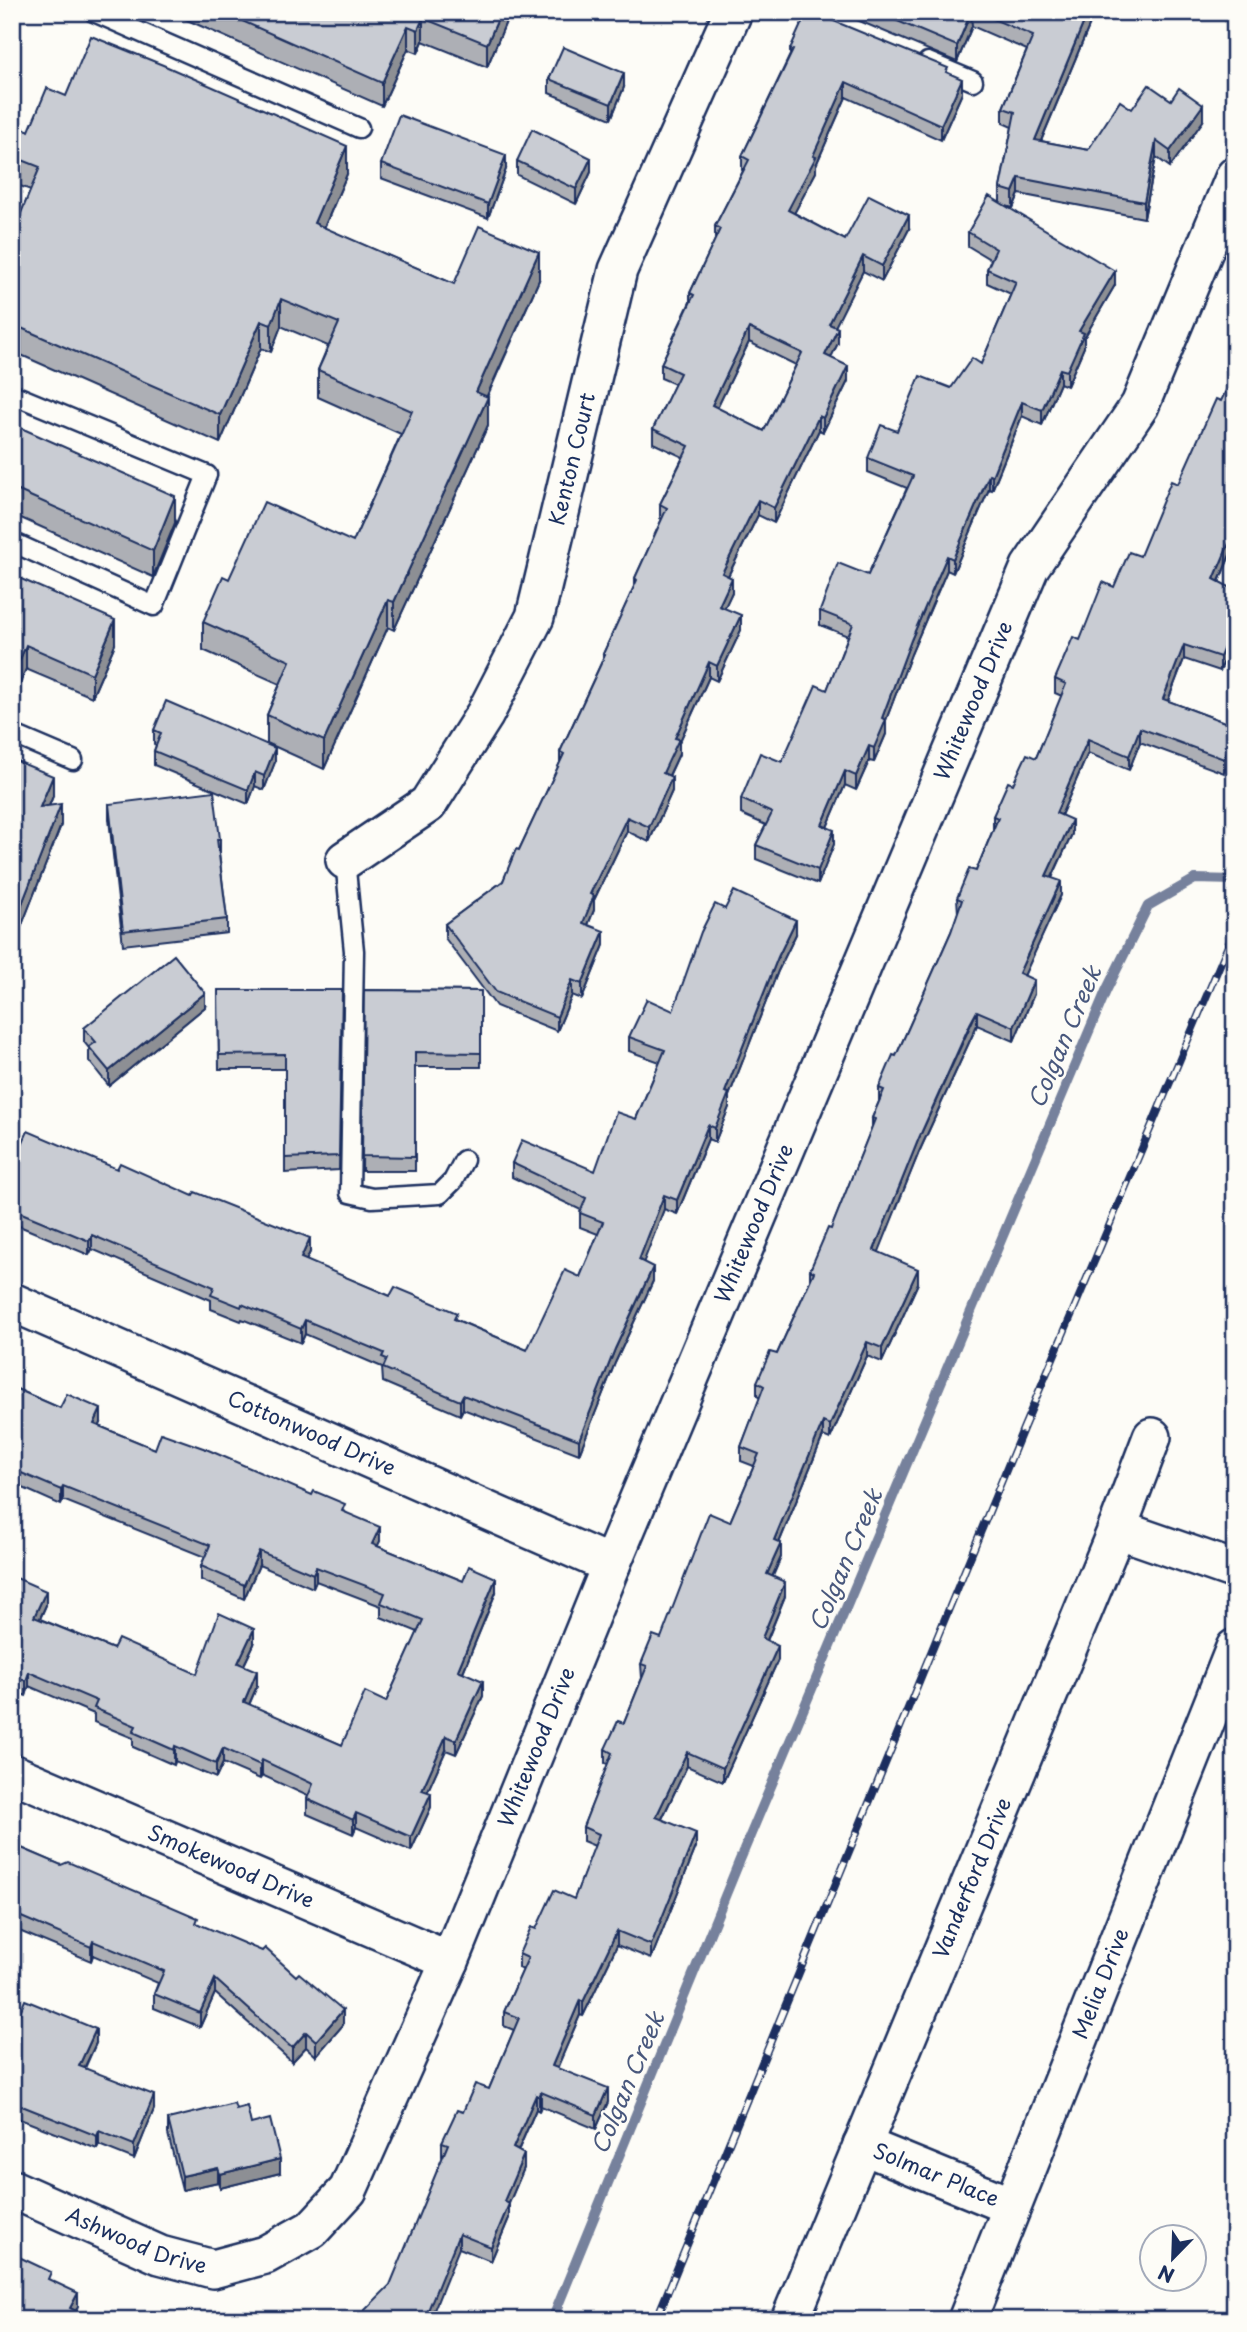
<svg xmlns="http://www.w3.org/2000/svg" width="1247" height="2332" font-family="'Playpen Sans',sans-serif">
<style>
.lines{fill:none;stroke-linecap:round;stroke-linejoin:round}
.stream{stroke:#76819c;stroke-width:10}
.service-casing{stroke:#1b2f5e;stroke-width:23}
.minor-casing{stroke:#1b2f5e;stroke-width:42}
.service{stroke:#fdfcf7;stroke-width:18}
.minor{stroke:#fdfcf7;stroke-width:37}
.rail-casing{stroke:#1b2f5e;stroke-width:8}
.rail{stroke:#fdfcf7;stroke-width:5;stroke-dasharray:16;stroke-linecap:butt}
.wall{fill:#adafb5;stroke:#1b2f5e;stroke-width:2;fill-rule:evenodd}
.shaded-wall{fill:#8d8f94;stroke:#1b2f5e;stroke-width:2}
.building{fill:#c9ccd3;stroke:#1b2f5e;stroke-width:2;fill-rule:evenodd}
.labels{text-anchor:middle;stroke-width:5;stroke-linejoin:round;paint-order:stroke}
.street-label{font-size:21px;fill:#1b2f5e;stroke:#fdfcf7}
.water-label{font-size:23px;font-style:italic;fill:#49587d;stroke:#fdfcf7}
</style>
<rect width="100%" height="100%" fill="#fdfcf7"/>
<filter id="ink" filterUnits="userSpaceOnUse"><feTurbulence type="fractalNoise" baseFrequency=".0143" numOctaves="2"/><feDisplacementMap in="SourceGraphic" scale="14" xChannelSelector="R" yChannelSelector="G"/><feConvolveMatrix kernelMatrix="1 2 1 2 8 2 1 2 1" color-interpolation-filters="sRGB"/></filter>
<g filter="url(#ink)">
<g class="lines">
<path class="stream" d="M552,2320L739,1862L1106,991L1148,906L1195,879L1235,880"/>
<g class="service-casing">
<g id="service">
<path d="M94,12L359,128"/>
<path d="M928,62L973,81"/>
<path d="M12,394L207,475L154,606L12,542"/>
<path d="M12,734L73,760"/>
<path d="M345,860L354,951L350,1193L372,1198L440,1194L453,1181L464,1160"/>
</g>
</g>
<g class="minor-casing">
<g id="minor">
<path id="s1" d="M345,860L428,804L485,714L535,617L618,270L733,12"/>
<path id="s2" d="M12,1302L611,1565"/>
<path d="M1117,1529L1235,1570"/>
<path id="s3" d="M12,1773L450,1961"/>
<path id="s4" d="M862,2145L1011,2206"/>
<path id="s5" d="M12,2189L160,2255L213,2269L265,2255L312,2229L348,2190L450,1961L611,1565L1030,567L1140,405L1235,176"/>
<path id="s6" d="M790,2320L1117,1529L1152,1437"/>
<path id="s7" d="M967,2320L1235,1648"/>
</g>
</g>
<use href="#service" class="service"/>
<use href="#minor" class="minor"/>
<g class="rail-casing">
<path id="rail" d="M656,2320L1023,1429L1235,929"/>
</g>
<use href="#rail" class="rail"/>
</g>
<g class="wall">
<path d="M169,12H510L487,67L423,41L418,53L408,49L382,106Z"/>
<path d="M838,12H1095L1041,141L1088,150L1132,109L1203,121L1170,167L1156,157L1144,218L1019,194L1013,208L1006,206L1115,285L1084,338V347L1067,386L1060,383L1042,425L1022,416L992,490L989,489L953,573L947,570L911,654L886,720V734L874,762L869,761L856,790L845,785L827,827L834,844L818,884L756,859V845L766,825L741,814V799L782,762L827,690L848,636L820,625V611L868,575L907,488L868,472V458L897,431L981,364L1011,294L987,283V269L991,260L968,246V232L1000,202V188L1012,127L1003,123V108L1027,50L972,26L957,62Z"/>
<path d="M790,49L948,73L962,93L941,140L846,97L816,165V172L794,213L845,240L909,229L882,281L863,271L834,327L838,343L830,358L848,381L823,432L819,430L774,523L758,515L728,576L732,592L724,608L741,630L717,681L709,677L679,743V754L669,776L672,791L649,842L627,831L594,900V910L588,925L604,945L582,999L572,995L557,1031L496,1006L445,938V924L503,881L519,850L560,763V752L603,659V654L635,585V578L662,519L660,518V504L683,457L653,443V429L675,384L661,378V364L690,302V293L715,240V226L743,171L742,170V156L790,55ZM749,342L796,365L764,431L717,408Z"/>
<path d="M549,79L624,87L611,119L549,93Z"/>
<path d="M66,96L347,174L324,228L454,284L539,280L487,397L488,425L394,630L388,627L324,769L267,743V715L280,684L203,650V622L229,579L353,542L401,434L318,397V370L328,346L281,326L271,352L261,348L220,443L12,351V235L31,190L12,183V123L29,131Z"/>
<path d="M517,161L591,172L576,204L517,175Z"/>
<path d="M381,164L506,169L488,218L381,178Z"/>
<path d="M12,424L175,523L153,577L12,514Z"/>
<path d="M1235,543L1219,582L1235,590V667L1224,661L1220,671L1184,659L1168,701L1235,726L1224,773L1140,742L1129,770L1088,753L1061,815L1072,834L1052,878L1061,895L1024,975L1034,994L1014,1041L977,1025L919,1152L878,1252L918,1283L882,1362L867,1356L830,1439L823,1436L779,1543L781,1557L773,1576L785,1596L767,1641L778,1660L723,1782L687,1766L662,1819L696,1847L651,1959L617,1945L583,2016L580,2015L557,2068L608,2102L596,2129L541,2106L539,2111L536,2109L518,2151L524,2168L509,2203V2218L491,2261L459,2248L442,2156V2142L463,2112L489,2089L514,2030L504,2026V2012L523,1970L519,1968V1954L536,1929L574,1899L595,1846L583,1841V1827L608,1764L605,1763V1749L624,1723L642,1678L641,1664L661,1638L730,1522L754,1466L741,1461V1447L760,1398L757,1396V1382L777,1354L810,1281V1270L831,1229L872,1127V1118L879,1102V1088L896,1056L951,932L958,913L957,898L976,871L993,830V816L1013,784L1036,758L1062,696L1055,693V679L1114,587L1140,556Z"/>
<path d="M12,575L115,644L92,697L26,669L12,701Z"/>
<path d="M154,730L275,762L264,790L255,786L248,804L154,765V751L156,745L154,744Z"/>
<path d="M12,759L53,796L49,806L61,825L18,935L15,933L12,941Z"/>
<path d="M109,804L220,839V853H219L227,919V933L123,945L109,819Z"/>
<path d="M725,909L796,934L778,971L729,1096V1107L715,1142L708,1139L677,1214L664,1209L643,1262L653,1281L615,1363L579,1454L463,1409L460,1415L383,1382L382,1367L305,1334L301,1343L242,1319L241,1321L211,1309V1300L92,1249L89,1255L12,1223V1153L310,1252L306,1261L390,1296L457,1320L527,1350L580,1277L598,1234L580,1227V1213L581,1210L512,1177V1163L595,1171L636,1119L660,1062L629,1051V1037L673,1011Z"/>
<path d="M218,990H342L339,1170L285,1173V1069H219Z"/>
<path d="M364,990L481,991V1067H415V1171H362Z"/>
<path d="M205,1007L109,1086L89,1061V1048L84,1042V1028Z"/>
<path d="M12,1387L60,1408L101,1423L99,1426L155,1449L345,1512L380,1541L377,1546L463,1581L496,1592L463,1672L483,1696L456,1754L446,1750L427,1792L431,1807L411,1851L356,1827L353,1834L307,1814V1799L308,1796L262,1775L260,1779L223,1763L216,1778L175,1761L174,1765L133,1747V1738L94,1722V1714L29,1686L26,1696L12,1690V1576L46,1605L40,1619L113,1649L197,1674L254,1644L244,1665L257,1686L249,1705L342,1745L386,1702L418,1632L381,1617V1606L316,1581L313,1588L259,1565L244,1599L201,1580V1566L205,1557L63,1500L61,1505L12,1483Z"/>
<path d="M12,1844L198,1924L343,2025L316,2056L306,2047L292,2062L215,1993L200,2027L154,2008V1994L158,1983L93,1955L91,1961L12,1928Z"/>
<path d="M12,2031L96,2043L85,2068L154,2109L134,2159L99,2145L97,2149L12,2116Z"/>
<path d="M236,2109L251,2124L280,2173L220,2188L218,2182L182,2190L168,2134V2119Z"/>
</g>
<g class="shaded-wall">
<path d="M501,12H510L487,67V44Z"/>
<path d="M971,12L972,26L957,62V46Z"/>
<path d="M1088,12H1095L1035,155V140Z"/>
<path d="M423,18V41L418,53V30Z"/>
<path d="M408,26V49L382,106V83Z"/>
<path d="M624,73V87L611,119V104Z"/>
<path d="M962,79V93L941,140V125Z"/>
<path d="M846,82V97L816,165V172L788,225V210Z"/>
<path d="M1203,105V121L1170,167V151Z"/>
<path d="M1156,141V157L1144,218V202Z"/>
<path d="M347,146V174L314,251V223Z"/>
<path d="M506,155V169L488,218V204Z"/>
<path d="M591,158V172L576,204V189Z"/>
<path d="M1019,178V194L1013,208V192Z"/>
<path d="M909,215V229L882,281V266Z"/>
<path d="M539,252V280L476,420V392Z"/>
<path d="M863,256V271L829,339V324Z"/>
<path d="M1115,271V285L1084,338V347L1067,386V371L1079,331Z"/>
<path d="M281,299V326L271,352V325Z"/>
<path d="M261,321V348L220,443V415Z"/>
<path d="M749,328V342L712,419V405Z"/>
<path d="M838,328V343L825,370V355Z"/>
<path d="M848,366V381L823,432V418Z"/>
<path d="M1060,369V383L1042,425V410Z"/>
<path d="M488,397V425L394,630V602Z"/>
<path d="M1022,402V416L992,490V476Z"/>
<path d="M819,416V430L774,523V508Z"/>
<path d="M989,475V489L953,573V559Z"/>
<path d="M175,496V523L153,577V551Z"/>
<path d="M758,500V515L722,588V573Z"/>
<path d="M1235,529V543L1214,593V579Z"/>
<path d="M947,556V570L911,654L886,720V734L874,762V748L882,718L911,640Z"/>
<path d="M732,578V592L719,620V606Z"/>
<path d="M388,600V627L324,769V741Z"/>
<path d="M741,615V630L717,681V666Z"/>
<path d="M115,620V644L92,697V674Z"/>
<path d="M26,645V669L12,701V678Z"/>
<path d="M1184,645V659L1163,713V699Z"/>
<path d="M1224,647V661L1220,671V657Z"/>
<path d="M709,662V677L679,743V754L663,788V773L675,738Z"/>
<path d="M1140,728V742L1129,770V756Z"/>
<path d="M1235,731V745L1224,773V759Z"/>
<path d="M1088,739V753L1056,827V813Z"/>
<path d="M869,746V761L856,790V776Z"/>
<path d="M275,748V762L264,790V776Z"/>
<path d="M845,771V785L822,839V825Z"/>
<path d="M255,772V786L248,804V790Z"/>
<path d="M53,776V796L40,828V807Z"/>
<path d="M672,777V791L649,842V827Z"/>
<path d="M61,804V825L18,935V914Z"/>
<path d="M627,817V831L594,900V910L583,937V923L590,894Z"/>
<path d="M1072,820V834L1046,890V876Z"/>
<path d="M834,830V844L818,884V870Z"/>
<path d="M1061,881V895L1019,987V973Z"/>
<path d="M15,913V933L12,941V920Z"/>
<path d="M796,920V934L778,971L729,1096V1107L715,1142V1128L725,1092L778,957Z"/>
<path d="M604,931V945L582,999V984Z"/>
<path d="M572,980V995L557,1031V1017Z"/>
<path d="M1034,980V994L1014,1041V1027Z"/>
<path d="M205,993V1007L109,1086V1071Z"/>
<path d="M977,1011V1025L919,1152L874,1264V1250L919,1138Z"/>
<path d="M708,1125V1139L677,1214V1200Z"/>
<path d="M664,1195V1209L639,1274V1260Z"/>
<path d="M92,1235V1249L89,1255V1241Z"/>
<path d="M310,1238V1252L301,1272V1258Z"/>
<path d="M653,1267V1281L615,1363L579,1454V1440L615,1349Z"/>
<path d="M918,1269V1283L882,1362V1348Z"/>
<path d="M305,1320V1334L301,1343V1329Z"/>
<path d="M867,1342V1356L830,1439V1425Z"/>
<path d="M463,1395V1409L460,1415V1401Z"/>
<path d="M101,1409V1423L94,1438V1424Z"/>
<path d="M823,1422V1436L774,1555V1540Z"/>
<path d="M63,1486V1500L61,1505V1490Z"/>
<path d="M380,1527V1541L372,1558V1544Z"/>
<path d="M781,1543V1557L767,1588V1574Z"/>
<path d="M259,1551V1565L244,1599V1585Z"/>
<path d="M316,1567V1581L313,1588V1574Z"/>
<path d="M496,1578V1592L458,1684V1670Z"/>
<path d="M785,1582V1596L762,1652V1638Z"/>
<path d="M46,1591V1605L34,1631V1617Z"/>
<path d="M254,1629V1644L238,1677V1663Z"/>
<path d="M778,1646V1660L723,1782V1768Z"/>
<path d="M257,1671V1686L244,1716V1702Z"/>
<path d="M29,1672V1686L26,1696V1681Z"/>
<path d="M483,1681V1696L456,1754V1740Z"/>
<path d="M446,1736V1750L422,1804V1790Z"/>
<path d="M175,1746V1761L174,1765V1750Z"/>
<path d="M223,1748V1763L216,1778V1764Z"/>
<path d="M687,1752V1766L656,1831V1817Z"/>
<path d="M262,1760V1775L260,1779V1765Z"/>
<path d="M431,1793V1807L411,1851V1837Z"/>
<path d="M356,1813V1827L353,1834V1820Z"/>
<path d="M696,1833V1847L651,1959V1945Z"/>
<path d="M617,1931V1945L583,2016V2002Z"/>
<path d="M93,1941V1955L91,1961V1947Z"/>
<path d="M215,1979V1993L200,2027V2013Z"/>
<path d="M580,2000V2015L552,2080V2066Z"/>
<path d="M343,2010V2025L316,2056V2041Z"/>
<path d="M96,2029V2043L79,2079V2066Z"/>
<path d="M306,2032V2047L292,2062V2048Z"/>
<path d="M608,2088V2102L596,2129V2115Z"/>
<path d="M541,2092V2106L539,2111V2097Z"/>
<path d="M154,2095V2109L134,2159V2145Z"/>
<path d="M536,2095V2109L513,2162V2148Z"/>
<path d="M99,2131V2145L97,2149V2136Z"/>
<path d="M524,2154V2168L504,2215V2201Z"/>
<path d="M280,2159V2173L220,2188V2174Z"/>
<path d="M218,2168V2182L182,2190V2176Z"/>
<path d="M509,2204V2218L491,2261V2247Z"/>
<path d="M459,2234V2248L430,2320H423Z"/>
<path d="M78,2293V2306L72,2320L70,2308Z"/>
</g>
<g class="building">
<path d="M222,12H501L487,44L423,18L418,30L408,26L382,83Z"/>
<path d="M812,12L948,68L946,72L962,79L941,125L846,82L813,156L816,157L788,210L845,240L869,195L909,215L882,266L863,256L829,324L838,328L825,355L848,366L823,418L819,416L774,508L758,500L722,573L732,578L719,606L741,615L717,666L709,662L675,738L679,739L663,773L672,777L649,827L627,817L590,894L594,896L583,923L604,931L582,984L572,980L557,1017L496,992L445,924L503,881L516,849L519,850L564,754L560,752L605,655L603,654L637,580L635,578L667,508L660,504L689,446L653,429L680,373L661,364L694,295L690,293L720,229L715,226L749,160L742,156L793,50L790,49L804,18L808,20ZM749,328L802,353L764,431L712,405Z"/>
<path d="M876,12H971L957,46Z"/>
<path d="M977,12H1088L1035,140L1088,150L1120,101L1132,109L1149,85L1171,100L1179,88L1203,105L1170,151L1156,141L1144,202L1019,178L1013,192L1000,188L1015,112L1003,108L1033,36Z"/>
<path d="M91,36L163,65L347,146L314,223L454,284L479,226L539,252L476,392L488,397L394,602L388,600L324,741L267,715L290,661L203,622L223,576L229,579L264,502L353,542L412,411L318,370L339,323L281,299L271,325L261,321L220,415L12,324V235L40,167L12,156V123L29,131L47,88L66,96Z"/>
<path d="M563,47L624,73L611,104L549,79Z"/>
<path d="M399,115L506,155L488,204L381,164Z"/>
<path d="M532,129L591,158L576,189L517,161Z"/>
<path d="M989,196L1115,271L1079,331L1084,333L1067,371L1060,369L1042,410L1022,402L992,476L989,475L953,559L947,556L911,640L882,718L886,720L874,748L869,746L856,776L845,771L822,825L834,830L818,870L756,845L772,813L741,799L760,753L782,762L816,685L827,690L853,624L820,611L838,563L868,575L913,476L868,458L881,425L897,431L920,376L951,388L972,358L981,364L1016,282L987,269L996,249L968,232Z"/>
<path d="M1235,372V529L1214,579L1235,590V652L1224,647L1220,657L1184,645L1163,699L1235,726V731L1224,759L1140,728L1129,756L1088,739L1056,813L1072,820L1046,876L1061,881L1019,973L1034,980L1014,1027L977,1011L970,1024L919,1138L874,1250L918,1269L882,1348L867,1342L830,1425L823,1422L774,1540L781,1543L767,1574L785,1582L762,1638L778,1646L723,1768L687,1752L656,1817L696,1833L651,1945L617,1931L583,2002L580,2000L552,2066L608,2088L596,2115L541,2092L539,2097L536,2095L513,2148L524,2154L504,2201L509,2204L491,2247L459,2234L425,2318L423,2320H355L390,2285L448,2144L442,2142L457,2110L463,2112L475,2084L489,2089L519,2018L504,2012L528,1958L519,1954L531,1927L536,1929L554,1890L574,1899L599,1834L583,1827L612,1753L605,1749L618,1721L624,1723L647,1666L641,1664L653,1635L661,1638L709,1513L730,1522L759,1454L741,1447L764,1386L757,1382L770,1352L777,1354L814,1272L810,1270L828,1228L831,1229L875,1119L872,1118L884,1090L879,1088L893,1055L896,1056L951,932L962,900L957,898L969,869L976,871L998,818L993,816L1008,782L1013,784L1027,754L1036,758L1066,684L1055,679L1073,637L1080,640L1103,582L1114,587L1129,552L1140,556L1171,481L1178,484L1216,399L1221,401Z"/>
<path d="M12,424L175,496L153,551L12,488Z"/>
<path d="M12,575L115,620L92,674L26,645L12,678Z"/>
<path d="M166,701L275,748L264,776L255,772L248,790L154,751L161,733L154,730Z"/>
<path d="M12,759L53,776L40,807L61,804L18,914L15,913L12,920Z"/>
<path d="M214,791L220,839H217L227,919L123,931L109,804Z"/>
<path d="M734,891L796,920L778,957L725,1092L729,1093L715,1128L708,1125L677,1200L664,1195L639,1260L653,1267L615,1349L579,1440L463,1395L460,1401L383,1368L387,1359L382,1357L384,1353L305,1320L301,1329L242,1304L241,1307L211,1295L214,1287L92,1235L89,1241L12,1209V1153L17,1155L28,1131L117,1169L120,1163L193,1196L195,1192L310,1238L301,1258L390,1296L395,1287L457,1313L454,1319L527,1350L565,1270L580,1277L603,1222L580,1213L586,1198L512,1163L522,1140L595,1171L616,1112L636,1119L665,1050L629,1037L647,999L673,1011L701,932L715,904L725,909Z"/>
<path d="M174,955L205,993L109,1071L89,1047L96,1042L84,1028Z"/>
<path d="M218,990H342L339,1156L285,1158V1054L219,1055Z"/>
<path d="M364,990L481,991V1053L415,1052V1157L362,1156Z"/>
<path d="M12,1387L60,1408L67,1394L101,1409L94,1424L155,1449L161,1433L206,1449L312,1495L314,1491L345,1504L342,1511L380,1527L372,1544L463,1581L469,1566L496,1578L458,1670L483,1681L456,1740L446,1736L422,1790L431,1793L411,1837L356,1813L353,1820L307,1799L313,1784L262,1760L260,1765L223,1748L216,1764L175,1746L174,1750L133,1732L136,1726L94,1708L97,1701L29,1672L26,1681L12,1676V1576L46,1591L34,1617L113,1649L118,1639L197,1674L219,1613L254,1629L238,1663L257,1671L244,1702L342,1745L365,1692L386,1702L423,1620L381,1603L385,1593L316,1567L313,1574L259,1551L244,1585L201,1566L210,1545L63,1486L61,1490L12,1469Z"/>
<path d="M12,1844L61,1865L68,1862L198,1918L196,1923L262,1951L265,1948L296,1976L299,1973L343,2010L316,2041L306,2032L292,2048L215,1979L200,2013L154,1994L164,1971L93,1941L91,1947L12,1913Z"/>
<path d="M25,2000L96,2029L79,2066L154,2095L134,2145L99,2131L97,2136L12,2102V2031Z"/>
<path d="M234,2103L236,2109L247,2106L251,2124L270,2119L280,2159L220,2174L218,2168L182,2176L168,2119Z"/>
<path d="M19,2257L51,2272L48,2279L78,2293L70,2308L95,2320H12V2266L15,2267Z"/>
</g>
</g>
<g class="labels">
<g class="street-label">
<text dy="7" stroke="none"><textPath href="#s1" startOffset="478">Kenton Court</textPath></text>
<text dy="7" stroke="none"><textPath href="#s5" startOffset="1993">Whitewood Drive</textPath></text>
<text dy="7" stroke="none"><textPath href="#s5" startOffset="1426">Whitewood Drive</textPath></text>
<text dy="7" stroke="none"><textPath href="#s2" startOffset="327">Cottonwood Drive</textPath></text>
<text dy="7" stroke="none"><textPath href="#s5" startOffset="859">Whitewood Drive</textPath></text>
<text dy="7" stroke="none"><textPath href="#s3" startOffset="238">Smokewood Drive</textPath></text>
<text dy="7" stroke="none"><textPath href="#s6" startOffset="478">Vanderford Drive</textPath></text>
<text dy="7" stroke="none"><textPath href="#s7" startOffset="362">Melia Drive</textPath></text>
<text dy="7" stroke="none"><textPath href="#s4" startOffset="80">Solmar Place</textPath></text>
<text dy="7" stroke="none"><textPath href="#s5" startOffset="135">Ashwood Drive</textPath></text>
</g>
<g class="water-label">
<text transform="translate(1065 1037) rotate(-67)" y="8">Colgan Creek</text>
<text transform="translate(846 1560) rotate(-67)" y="8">Colgan Creek</text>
<text transform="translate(628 2083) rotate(-67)" y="8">Colgan Creek</text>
</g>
</g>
<rect width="1247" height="2332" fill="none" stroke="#fdfcf7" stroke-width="42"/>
<rect x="21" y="21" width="1205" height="2290" fill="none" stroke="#1b2f5e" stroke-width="2.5" filter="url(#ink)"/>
<g transform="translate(1173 2258) rotate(203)"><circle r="33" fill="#fdfcf7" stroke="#a3aaba" stroke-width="2"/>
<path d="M0-5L12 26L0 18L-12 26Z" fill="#1b2f5e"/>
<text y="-10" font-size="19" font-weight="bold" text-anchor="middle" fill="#1b2f5e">N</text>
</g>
</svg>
